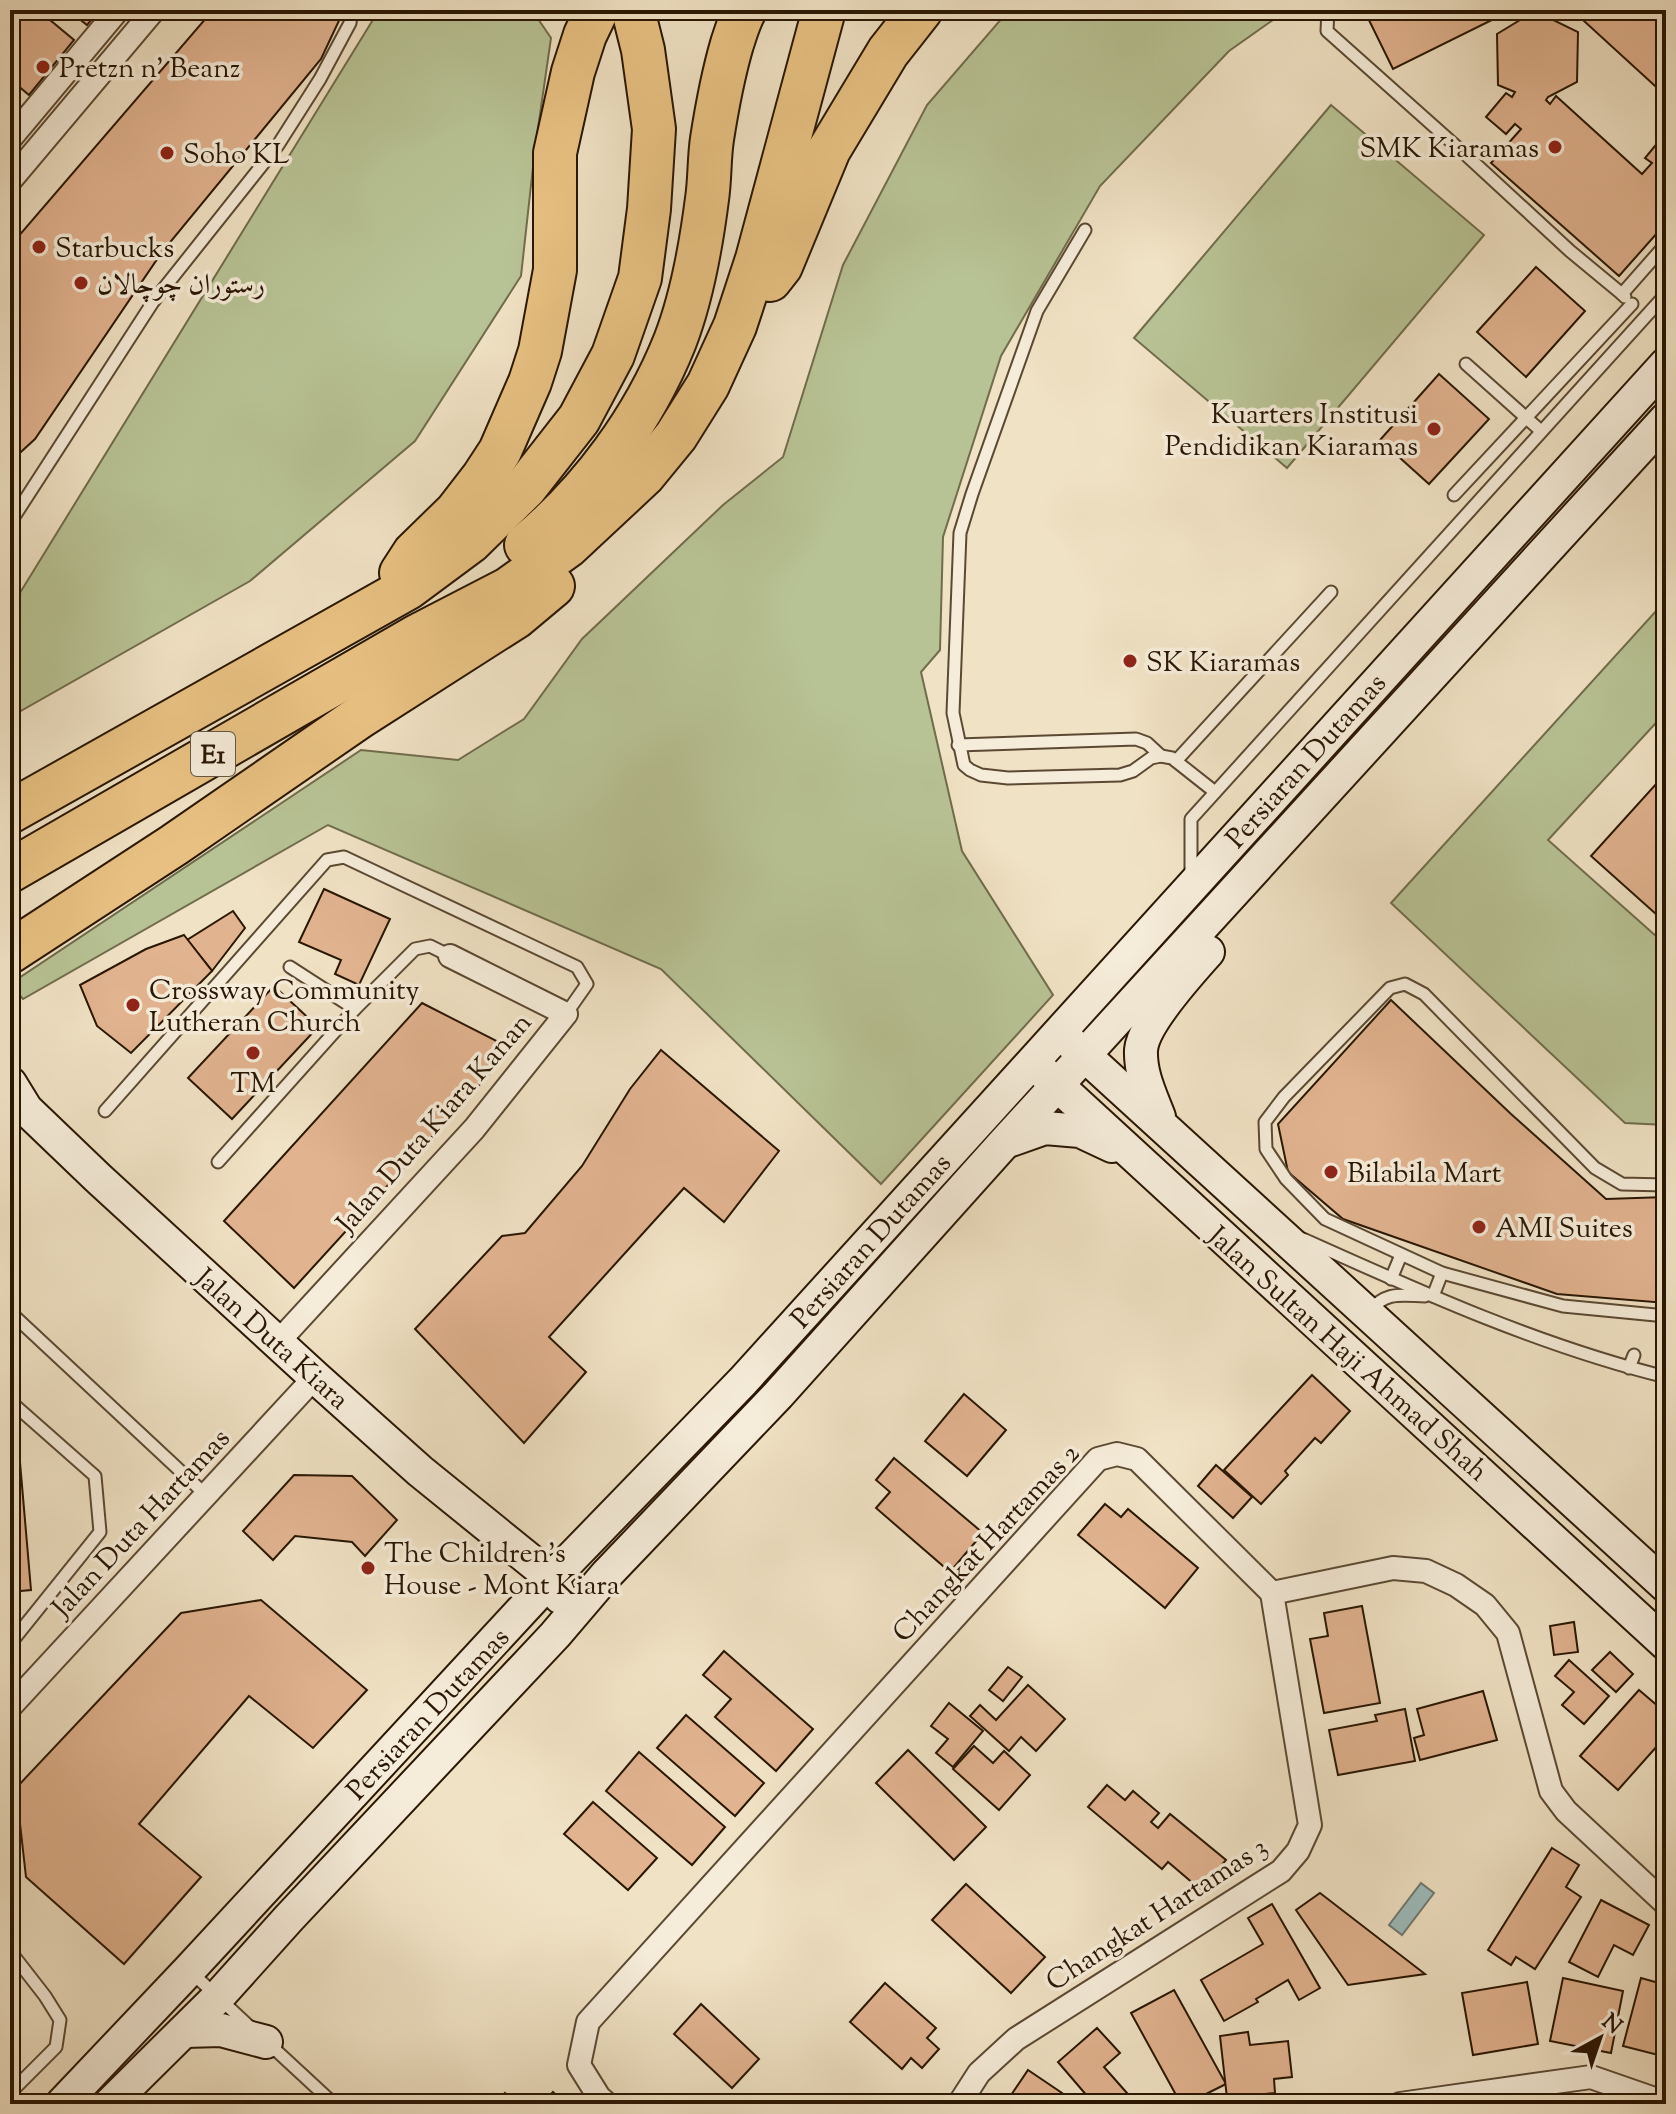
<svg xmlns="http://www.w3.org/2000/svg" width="1676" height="2114" font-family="'Sorts Mill Goudy',Amiri,serif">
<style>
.green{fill:#b8c395;stroke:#706c4c;stroke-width:2}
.water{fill:#9dbcbc;stroke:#6f7a72;stroke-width:2}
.building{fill:#e1b38f;stroke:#291603;stroke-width:2}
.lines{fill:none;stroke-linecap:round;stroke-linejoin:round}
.lane-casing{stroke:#5b4933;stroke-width:15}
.street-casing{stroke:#5b4933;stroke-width:26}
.secondary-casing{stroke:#291603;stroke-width:36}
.highway-casing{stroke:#291603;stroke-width:46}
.lane{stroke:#f5ecd9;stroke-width:11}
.street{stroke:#f5ecd9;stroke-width:22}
.secondary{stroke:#f5ecd9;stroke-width:32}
.highway{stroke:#e8c182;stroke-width:42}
.poi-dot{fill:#8f2418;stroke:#f5ecd9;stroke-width:3}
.labels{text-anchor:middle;stroke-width:7;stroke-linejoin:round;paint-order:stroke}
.shield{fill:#f5ecd9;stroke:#665643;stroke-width:2}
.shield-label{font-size:26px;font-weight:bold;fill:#291603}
.poi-label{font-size:28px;fill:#291603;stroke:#f5ecd9;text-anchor:start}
.street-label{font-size:28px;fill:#291603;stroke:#f5ecd9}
</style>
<rect width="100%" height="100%" fill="#f0e2c4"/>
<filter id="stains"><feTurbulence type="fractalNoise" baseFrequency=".0025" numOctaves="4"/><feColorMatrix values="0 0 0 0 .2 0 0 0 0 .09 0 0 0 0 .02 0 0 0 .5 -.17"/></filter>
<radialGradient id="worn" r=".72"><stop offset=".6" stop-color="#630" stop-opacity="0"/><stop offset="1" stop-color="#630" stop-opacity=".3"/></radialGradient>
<g class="green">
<path d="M379,10H532L551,38L535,149L521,276L415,441L250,581L10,717V609Z"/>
<path d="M1009,10H1287L1229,51L1100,186L1001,356L943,537L940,650L921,672L962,851L1053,995L881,1184L661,969L328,825L23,999L10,984L361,750L458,760L524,719L582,639L723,505L783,457L843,265L927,105Z"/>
<path d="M1331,105L1484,235L1287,468L1134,338Z"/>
<path d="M1666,600V712L1548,840L1666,945V1125L1625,1123L1391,903Z"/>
</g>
<path class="water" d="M1421,1883L1434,1893L1402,1935L1389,1925Z"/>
<g class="building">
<path d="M10,10H38L74,40L29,95L10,79Z"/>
<path d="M68,10H99L87,25Z"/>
<path d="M213,10H344L321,59L162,252L35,439L10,462V246Z"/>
<path d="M1364,10H1402L1403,12L1406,10H1512L1393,69Z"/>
<path d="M1531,10H1545L1543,15L1578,32L1577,82L1548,97L1546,100L1550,104L1556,96L1642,174L1652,163L1645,158L1664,135L1666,137V190L1661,197L1666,201V223L1619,276L1491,163L1521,129L1515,124L1506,134L1486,117L1506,93L1512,97L1515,92L1498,85L1497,34L1530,14Z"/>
<path d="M1572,10H1635L1642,16L1646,10H1666V96Z"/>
<path d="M1536,267L1585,311L1526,377L1477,332Z"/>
<path d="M1439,374L1489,419L1429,484L1380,440Z"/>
<path d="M1666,773V923L1591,856Z"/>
<path d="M324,889L390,919L359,985L335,974L341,960L299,942Z"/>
<path d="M233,911L245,928L212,971L187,940Z"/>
<path d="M184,935L212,971L131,1053L97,1026L80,985L146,949Z"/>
<path d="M274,986L318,1027L232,1119L188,1078Z"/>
<path d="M1391,1000L1511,1114L1606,1199L1666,1197V1303L1557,1294L1343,1219L1288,1172L1278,1124Z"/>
<path d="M422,1003L512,1049L294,1288L224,1221Z"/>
<path d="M661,1050L779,1151L724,1222L684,1188L549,1337L586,1372L524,1443L415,1329L502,1236L525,1233L582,1166L630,1089Z"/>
<path d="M10,1162L18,1169L10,1179Z"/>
<path d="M1312,1375L1350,1411L1321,1443L1315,1438L1285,1471L1288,1475L1261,1504L1224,1470Z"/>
<path d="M964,1394L1006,1430L967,1476L925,1441Z"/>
<path d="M10,1404H15L31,1590L10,1592Z"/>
<path d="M894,1458L983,1533L950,1572L876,1508L890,1492L876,1480Z"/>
<path d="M1216,1465L1252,1497L1233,1518L1198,1486Z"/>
<path d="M294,1475L352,1476L397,1520L365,1556L352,1542L295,1536L273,1560L243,1531Z"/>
<path d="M1105,1504L1121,1517L1128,1509L1198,1568L1165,1608L1078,1535Z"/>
<path d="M261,1600L367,1690L313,1748L249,1696L139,1824L201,1877L124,1964L26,1877L16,1788L181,1613Z"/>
<path d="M1362,1606L1380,1703L1324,1713L1310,1639L1328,1636L1324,1613Z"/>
<path d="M1574,1622L1578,1652L1554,1655L1550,1626Z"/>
<path d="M724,1651L813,1729L776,1771L715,1717L731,1699L703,1675Z"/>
<path d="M1610,1652L1633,1674L1616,1692L1592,1670Z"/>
<path d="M1569,1660L1609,1696L1584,1724L1562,1705L1574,1692L1555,1676Z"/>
<path d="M1008,1667L1022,1677L1003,1701L989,1690Z"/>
<path d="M1028,1685L1065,1719L1036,1751L1021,1737L1009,1751L970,1716L980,1705L996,1720Z"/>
<path d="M1639,1690L1666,1713V1736L1618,1790L1580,1756Z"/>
<path d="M1483,1691L1497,1740L1420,1760L1414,1738L1424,1735L1417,1709Z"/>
<path d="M949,1703L983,1731L953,1767L936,1753L948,1739L931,1726Z"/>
<path d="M1405,1709L1415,1761L1338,1775L1329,1730L1377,1721L1375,1715Z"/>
<path d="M686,1715L764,1783L735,1816L657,1748Z"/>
<path d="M974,1746L993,1763L1004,1751L1030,1775L999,1810L953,1769Z"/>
<path d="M908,1750L986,1827L954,1860L876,1783Z"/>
<path d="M639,1752L725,1827L692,1865L606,1791Z"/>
<path d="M1107,1785L1125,1800L1133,1791L1159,1813L1151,1822L1158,1828L1170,1814L1226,1860L1201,1890L1168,1862L1162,1869L1088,1807Z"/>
<path d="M593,1802L657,1858L628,1890L564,1834Z"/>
<path d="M1552,1848L1579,1865L1566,1887L1581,1897L1535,1969L1516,1957L1511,1965L1488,1950Z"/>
<path d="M966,1884L1045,1957L1011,1993L932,1920Z"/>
<path d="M1320,1893L1425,1974L1348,1985L1296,1910Z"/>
<path d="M1601,1900L1649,1925L1633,1955L1614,1945L1598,1977L1569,1962Z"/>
<path d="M1272,1904L1320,1988L1299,2000L1288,1980L1256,1999L1258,2002L1224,2021L1201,1980L1263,1944L1248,1918Z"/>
<path d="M1563,1978L1623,1991L1611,2053L1550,2041Z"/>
<path d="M1641,1978L1666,1985V2057L1623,2046Z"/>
<path d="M1527,1982L1538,2044L1473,2055L1462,1993Z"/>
<path d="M885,1983L936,2028L927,2038L939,2049L922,2068L911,2058L902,2069L850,2022Z"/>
<path d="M1174,1990L1226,2084L1200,2097L1204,2104H1181L1131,2013Z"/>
<path d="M701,2004L759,2059L732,2088L674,2034Z"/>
<path d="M1097,2028L1120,2053L1104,2067L1134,2101L1139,2096L1146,2104H1094L1058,2062Z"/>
<path d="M1248,2032L1250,2045L1288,2041L1292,2077L1274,2079L1275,2093L1227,2098L1220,2036Z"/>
<path d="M1028,2070L1062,2093L1054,2104H1005Z"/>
<path d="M553,2092L566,2104H542Z"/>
<path d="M505,2093L517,2104H494Z"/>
</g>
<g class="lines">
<g class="lane-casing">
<g id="lane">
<path d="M1328,10L1327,31L1466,155L1570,251L1622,294"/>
<path d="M1085,230L1037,311L972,494L960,533L953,713L964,765L970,770L981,775L1008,778L1120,775L1133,771L1151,758L1161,756L1172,758L1215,792"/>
<path d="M1625,297L1622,294L1666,244"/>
<path d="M1466,364L1541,431"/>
<path d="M1454,495L1632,304"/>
<path d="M10,523L153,302L278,145L320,79L350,23L352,10"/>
<path d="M958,745L1136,739L1147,743L1161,756"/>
<path d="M1176,761L1331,592"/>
<path d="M1191,877V819L1666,294"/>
<path d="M290,967L355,1009"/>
<path d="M105,1111L327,860L344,857L577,967L587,984L566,1014"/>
<path d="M218,1162L355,1009L415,949L430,946L450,956"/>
<path d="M1666,1185L1622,1184L1595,1168L1424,994L1405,984L1390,988L1284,1097L1265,1122L1266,1149L1286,1179L1325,1219L1442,1273L1563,1306L1666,1316"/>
<path d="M1303,1239C1421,1292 1540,1346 1666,1377"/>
<path d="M1391,1279L1401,1255"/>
<path d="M1433,1296L1442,1273"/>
<path d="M10,1312L206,1495"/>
<path d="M1368,1312C1387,1291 1399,1295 1425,1296"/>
<path d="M1629,1368L1634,1355"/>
<path d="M10,1401L95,1476L100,1532L10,1644"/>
<path d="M10,1951L45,1996L60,2020L56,2047L10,2093"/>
<path d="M191,1972L251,2028"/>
<path d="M267,2042L334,2104"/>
</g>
</g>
<g class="street-casing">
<g id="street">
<path d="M10,139L118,10"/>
<path d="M10,181L154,10"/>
<path d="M278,1342L474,1129L566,1014L450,956"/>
<path d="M10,1707L315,1377"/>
<path d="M607,2104L599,2097L579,2065L588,2022L1098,1459L1117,1454L1137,1459L1272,1593L1393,1568L1426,1571L1456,1585L1485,1605L1508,1633L1551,1791L1566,1811L1666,1904"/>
<path d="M959,2104L979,2073L1016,2039L1281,1871L1298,1851L1310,1825L1272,1593"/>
<path d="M1400,2104L1591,2077L1666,2103"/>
</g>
</g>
<g class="secondary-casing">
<g id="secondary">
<path d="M1070,1042L1666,1586"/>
<path d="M1043,1072L1666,1644"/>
<path d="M10,1083L26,1109L98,1178L315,1377L420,1471L552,1578L560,1597"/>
<path d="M1159,1117C1151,1096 1140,1074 1141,1050C1143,1024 1190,972 1208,952"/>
<path d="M1008,1141L1045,1128L1080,1131L1112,1146"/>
<path d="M185,2031L221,2030L266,2042"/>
<path d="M62,2104L189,1970L552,1578L743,1381L1666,364"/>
<path d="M110,2104L218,1997L289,1918L555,1635L607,1574L778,1395L1005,1142L1666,419"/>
</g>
</g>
<g class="highway-casing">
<g id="highway">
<path d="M770,280L781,266L829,150L888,52L921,10"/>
<path d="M526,545C590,492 644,419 675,341C692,297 701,246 707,199C710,179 709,159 712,139C717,107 723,75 732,44C736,32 739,21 745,10"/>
<path d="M401,573L414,553L456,512L483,477L500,451L530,382L540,351L555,270V153L573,72L585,35L597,10"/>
<path d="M10,812L408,588L470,542L525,488L579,419L613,355L640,278L649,209L654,129L643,50L633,10"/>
<path d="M10,871L417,636L508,589L568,546L644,475L676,436L708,385L735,326L757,259L824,10"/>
<path d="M10,952L174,845L361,716L516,617L553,586"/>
</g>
</g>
<use href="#lane" class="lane"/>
<use href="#street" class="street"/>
<use href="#secondary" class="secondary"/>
<use href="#highway" class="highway"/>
</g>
<g class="poi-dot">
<circle cx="43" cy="67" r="8"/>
<circle cx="1555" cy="147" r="8"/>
<circle cx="167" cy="153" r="8"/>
<circle cx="39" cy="247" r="8"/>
<circle cx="81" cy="283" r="8"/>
<circle cx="1434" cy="429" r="8"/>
<circle cx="1130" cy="661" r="8"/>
<circle cx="133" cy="1005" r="8"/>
<circle cx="253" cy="1053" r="8"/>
<circle cx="1331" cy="1172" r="8"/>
<circle cx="1479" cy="1227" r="8"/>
<circle cx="368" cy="1568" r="8"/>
</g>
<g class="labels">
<rect class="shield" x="191" y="732" width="44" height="44" rx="6"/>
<g class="shield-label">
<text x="213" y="763">E1</text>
</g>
<g class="poi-label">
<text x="59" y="77">Pretzn n' Beanz</text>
<text x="1539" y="157" text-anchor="end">SMK Kiaramas</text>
<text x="183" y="163">Soho KL</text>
<text x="55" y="257">Starbucks</text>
<text x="97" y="293">رستوران چوچالان</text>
<text x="1418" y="423" text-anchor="end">Kuarters Institusi<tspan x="1418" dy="32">Pendidikan Kiaramas</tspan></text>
<text x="1146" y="671">SK Kiaramas</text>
<text x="149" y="999">Crossway Community<tspan x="149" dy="32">Lutheran Church</tspan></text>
<text x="253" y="1092" text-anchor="middle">TM</text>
<text x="1347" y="1182">Bilabila Mart</text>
<text x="1495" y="1237">AMI Suites</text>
<text x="384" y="1562">The Children's<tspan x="384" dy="32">House - Mont Kiara</tspan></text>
</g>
<g class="street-label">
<text transform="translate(1305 760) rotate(-48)" y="10">Persiaran Dutamas</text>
<text transform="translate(433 1122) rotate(-49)" y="10">Jalan Duta Kiara Kanan</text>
<text transform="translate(870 1240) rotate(-48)" y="10">Persiaran Dutamas</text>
<text transform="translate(273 1338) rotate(42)" y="10">Jalan Duta Kiara</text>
<text transform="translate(1349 1353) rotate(42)" y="10">Jalan Sultan Haji Ahmad Shah</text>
<text transform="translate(140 1522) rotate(-47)" y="10">Jalan Duta Hartamas</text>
<text transform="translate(985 1542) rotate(-47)" y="10">Changkat Hartamas 2</text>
<text transform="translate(427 1713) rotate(-47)" y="10">Persiaran Dutamas</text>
<text transform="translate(1156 1913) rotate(-33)" y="10">Changkat Hartamas 3</text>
</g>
</g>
<rect width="1676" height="2114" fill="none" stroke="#f0e2c4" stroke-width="40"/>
<rect x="12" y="12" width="1652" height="2090" fill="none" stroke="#291603" stroke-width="4"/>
<rect x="20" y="20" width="1636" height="2074" fill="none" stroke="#291603" stroke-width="2"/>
<g transform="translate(1600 2038) rotate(40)" stroke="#f5ecd9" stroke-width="6" paint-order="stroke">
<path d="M0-6L14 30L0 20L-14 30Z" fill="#291603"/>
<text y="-12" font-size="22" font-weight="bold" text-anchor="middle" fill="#291603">N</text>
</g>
<rect width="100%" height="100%" filter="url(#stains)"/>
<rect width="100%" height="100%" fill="url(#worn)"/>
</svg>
